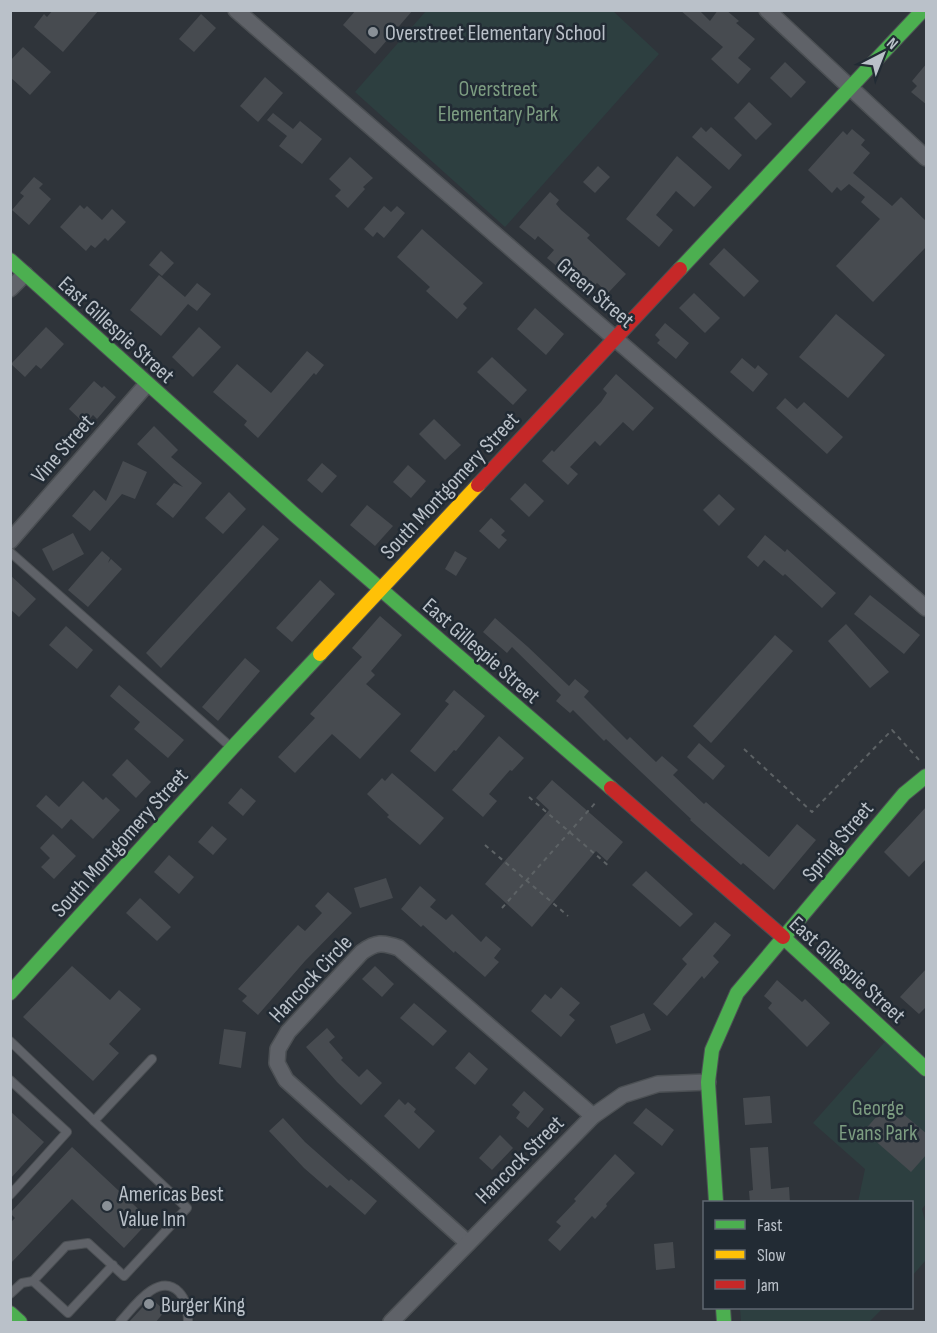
<svg xmlns="http://www.w3.org/2000/svg" width="937" height="1333" font-family="'Sofia Sans Condensed',sans-serif">
<style>
.green{fill:#2d3f40}
.building{fill:#474b50}
.lines{fill:none;stroke-linecap:round;stroke-linejoin:round}
.lane-casing{stroke:#4c5054;stroke-width:10}
.street-casing{stroke:#4c5054;stroke-width:18}
.fast-casing{stroke:#4c5054;stroke-width:16}
.slow-casing{stroke:#4c5054;stroke-width:16}
.jam-casing{stroke:#4c5054;stroke-width:16}
.path{stroke:#5d6265;stroke-width:2;stroke-dasharray:4.5 4.5;stroke-linecap:butt}
.lane{stroke:#5f6268;stroke-width:8}
.street{stroke:#5f6268;stroke-width:15}
.fast{stroke:#4caf50;stroke-width:14}
.slow{stroke:#ffc107;stroke-width:14}
.jam{stroke:#c62828;stroke-width:14}
.poi-dot{fill:#899097;stroke:#222b34;stroke-width:2}
.labels{text-anchor:middle;stroke-width:5;stroke-linejoin:round;paint-order:stroke}
.poi-label{font-size:22px;fill:#bac1c9;stroke:#222b34;text-anchor:start}
.park-label{font-size:22px;fill:#7c9c81;stroke:#222b34}
.street-label{font-size:22px;fill:#bac1c9;stroke:#222b34}
</style>
<rect width="100%" height="100%" fill="#2f343a"/>
<g class="green">
<path d="M426,11H613L659,54L505,227L355,92Z"/>
<path d="M890,1036L926,1069V1204L922,1209L926,1225V1260L912,1276V1202H858L865,1169L813,1123Z"/>
<path d="M740,1308H883L869,1322H741Z"/>
</g>
<g class="building">
<path d="M53,10H99L63,52L34,27L44,14L47,17Z"/>
<path d="M356,10H413L375,54L343,25Z"/>
<path d="M680,10H699L710,21L718,10H726L739,21L736,23L755,39L738,58L751,69L738,84L711,59L723,47Z"/>
<path d="M201,14L216,28L194,52L179,39Z"/>
<path d="M23,47L51,72L30,95L10,77V61Z"/>
<path d="M785,62L806,82L791,98L770,78Z"/>
<path d="M927,63V105L911,92L917,86L912,81Z"/>
<path d="M265,77L283,93L258,122L240,106Z"/>
<path d="M749,102L772,124L756,140L734,118Z"/>
<path d="M273,113L293,129L300,121L322,139L302,164L279,146L287,136L267,120Z"/>
<path d="M701,127L706,132L711,127L742,155L729,170L692,137Z"/>
<path d="M852,129L865,140L861,145L870,153L853,173L892,206L901,197L927,222V246L873,302L836,266L880,219L861,202L865,197L849,184L841,191L837,187L832,193L808,170L843,131L847,135Z"/>
<path d="M677,156L712,187L694,207L676,191L656,215L673,230L659,247L626,219Z"/>
<path d="M350,157L373,178L363,187L365,189L348,208L335,196L341,190L329,179Z"/>
<path d="M598,166L610,177L595,193L583,182Z"/>
<path d="M34,177L43,184L39,188L51,199L29,225L12,210L24,196L20,193Z"/>
<path d="M550,192L559,200L556,204L561,210L590,235L587,238L626,274L608,293L597,283L593,287L566,262L560,269L547,258L554,250L538,236L535,240L519,227Z"/>
<path d="M80,205L84,209L87,206L102,220L112,209L126,222L108,241L105,238L95,248L91,245L86,251L60,227Z"/>
<path d="M384,206L391,212L397,206L405,213L384,238L377,232L373,237L364,229Z"/>
<path d="M422,229L483,283L463,304L467,308L457,319L426,291L430,287L397,257Z"/>
<path d="M724,248L759,281L744,297L709,264Z"/>
<path d="M161,251L174,263L162,276L149,265Z"/>
<path d="M159,275L185,297L197,283L211,294L197,311L188,304L161,336L130,310Z"/>
<path d="M694,293L720,318L705,333L679,308Z"/>
<path d="M535,308L564,334L546,355L517,329Z"/>
<path d="M836,314L885,355L848,398L799,357Z"/>
<path d="M665,323L689,343L676,359L657,343L660,340L655,335Z"/>
<path d="M46,327L64,344L41,369L36,365L25,377L11,364Z"/>
<path d="M199,327L221,347L193,377L172,357Z"/>
<path d="M307,351L324,365L316,375L314,373L258,438L244,425L247,421L213,392L237,364L271,393Z"/>
<path d="M492,357L527,390L513,405L477,372Z"/>
<path d="M742,358L755,369L758,365L768,374L753,392L730,372Z"/>
<path d="M616,374L654,408L633,431L623,422L600,446L595,441L570,467L578,474L568,485L542,461L552,450L554,452L601,402L607,393L603,389Z"/>
<path d="M94,381L102,388L104,386L116,397L97,419L93,415L85,424L69,409Z"/>
<path d="M785,398L797,409L804,402L843,437L827,454L776,408Z"/>
<path d="M434,419L461,445L445,460L419,434Z"/>
<path d="M154,426L178,450L171,457L202,483L173,518L156,504L174,483L183,487L137,444Z"/>
<path d="M123,461L147,472L135,499L122,494L90,531L72,516L94,490L106,501Z"/>
<path d="M322,463L337,476L322,493L307,480Z"/>
<path d="M408,465L426,481L411,498L393,482Z"/>
<path d="M525,483L544,501L529,517L510,499Z"/>
<path d="M229,492L246,509L223,534L205,518Z"/>
<path d="M719,494L735,509L719,526L703,510Z"/>
<path d="M367,505L393,526L375,546L350,525Z"/>
<path d="M491,518L505,531L501,535L507,540L499,549L479,531Z"/>
<path d="M263,525L279,539L161,668L146,653Z"/>
<path d="M73,533L84,554L53,571L42,549Z"/>
<path d="M765,535L785,552L787,549L836,593L822,608L785,574L783,576L764,560L758,567L747,557Z"/>
<path d="M102,551L110,558L108,563L111,559L122,569L88,607L68,590Z"/>
<path d="M455,551L467,558L456,576L445,569Z"/>
<path d="M10,575L36,599L19,617L10,609Z"/>
<path d="M320,580L335,594L292,642L276,628Z"/>
<path d="M870,595L920,635L904,654L854,614Z"/>
<path d="M380,616L402,635L371,671L375,675L366,684L401,714L360,759L332,734L295,773L278,757L315,718L310,714L362,657L352,648Z"/>
<path d="M495,618L528,647L569,686L575,679L589,691L584,697L627,740L630,737L656,762L662,756L678,770L673,775L704,804L706,802L769,857L797,824L816,840L774,890L743,863L741,865L690,820L691,819L606,739L604,741L573,710L570,713L556,701L561,695L512,647L507,653L483,632Z"/>
<path d="M846,624L889,672L870,688L828,641Z"/>
<path d="M66,626L93,650L77,669L49,645Z"/>
<path d="M775,635L793,651L711,743L693,726Z"/>
<path d="M245,658L260,671L218,721L202,707Z"/>
<path d="M119,685L184,740L168,758L134,729L140,722L110,696Z"/>
<path d="M454,690L485,716L456,751L454,750L435,772L410,751L449,704L445,701Z"/>
<path d="M499,736L524,758L512,771L510,770L489,794L497,801L483,817L452,790Z"/>
<path d="M699,743L725,766L713,780L687,757Z"/>
<path d="M127,759L151,782L136,798L112,775Z"/>
<path d="M392,773L444,818L420,845L387,817L389,815L367,794L382,778L385,781Z"/>
<path d="M552,780L623,842L607,861L596,851L532,927L485,884L549,810L536,798Z"/>
<path d="M83,781L103,800L106,797L120,810L93,839L71,819L62,829L36,806L46,795L59,807Z"/>
<path d="M241,788L256,801L243,816L228,803Z"/>
<path d="M927,806V858L909,877L884,852Z"/>
<path d="M212,826L227,839L213,855L198,842Z"/>
<path d="M53,834L76,856L54,879L41,867L50,858L40,848Z"/>
<path d="M169,855L194,877L179,894L154,872Z"/>
<path d="M646,871L693,914L680,927L632,885Z"/>
<path d="M386,878L393,898L360,908L354,888Z"/>
<path d="M420,886L436,900L430,907L446,920L452,914L481,942L486,936L501,949L494,958L499,962L485,977L455,951L454,953L423,925L421,927L401,909Z"/>
<path d="M328,892L352,913L305,961L258,1015L242,1001L247,996L238,989L298,925L305,931L322,913L315,906Z"/>
<path d="M140,898L171,927L157,941L126,913Z"/>
<path d="M715,922L731,935L713,956L719,962L704,979L702,976L667,1016L653,1004L687,964L682,959Z"/>
<path d="M72,966L110,1000L119,990L141,1009L109,1044L119,1053L93,1081L23,1017Z"/>
<path d="M375,966L394,984L382,997L362,979Z"/>
<path d="M927,968V1006L919,1014L900,997Z"/>
<path d="M777,980L802,1002L805,999L830,1023L807,1047L768,1008L772,1003L764,996Z"/>
<path d="M561,987L580,1003L569,1015L575,1020L561,1037L531,1011L545,994L551,999Z"/>
<path d="M414,1003L447,1031L433,1046L400,1018Z"/>
<path d="M644,1013L651,1030L616,1044L610,1026Z"/>
<path d="M327,1028L335,1037L329,1042L343,1058L341,1060L359,1077L367,1069L382,1083L361,1105L337,1082L306,1047Z"/>
<path d="M224,1029L246,1032L241,1068L219,1064Z"/>
<path d="M469,1052L488,1069L475,1085L455,1068Z"/>
<path d="M524,1091L544,1109L528,1128L516,1118L520,1112L512,1105Z"/>
<path d="M770,1096L772,1123L745,1125L743,1098Z"/>
<path d="M399,1099L405,1105L408,1102L416,1109L414,1112L435,1131L419,1149L384,1116Z"/>
<path d="M889,1102L927,1134V1154L911,1172L864,1131Z"/>
<path d="M646,1108L674,1130L662,1146L633,1123Z"/>
<path d="M10,1111L44,1142L10,1179Z"/>
<path d="M283,1118L305,1142L349,1181L351,1179L377,1201L365,1215L330,1185L327,1188L304,1168L269,1131Z"/>
<path d="M500,1135L513,1148L492,1170L479,1158Z"/>
<path d="M72,1147L150,1220L124,1248L72,1199L10,1264V1223L15,1218L10,1213Z"/>
<path d="M768,1147L771,1189L789,1187L790,1203H750L749,1191L753,1190L750,1148Z"/>
<path d="M615,1154L635,1173L606,1204L607,1206L595,1219L592,1216L560,1251L548,1240L561,1226L556,1222L576,1201L574,1199Z"/>
<path d="M673,1242L675,1268L656,1270L654,1244Z"/>
<path d="M151,1298L165,1311L155,1323H128Z"/>
</g>
<g class="lines">
<g class="lane-casing">
<g id="lane">
<path d="M10,552L232,748"/>
<path d="M10,1041L94,1121L152,1059"/>
<path d="M10,1080L67,1132L10,1195"/>
<path d="M94,1121L187,1208L124,1276L88,1243L66,1246L33,1281L68,1313L113,1265"/>
<path d="M10,1294L22,1283L33,1281"/>
<path d="M120,1322C133,1308 158,1271 179,1292C187,1300 188,1312 188,1322"/>
</g>
</g>
<g class="street-casing">
<g id="street">
<path d="M236,10L926,608"/>
<path d="M767,10L926,158"/>
<path d="M10,289L25,274"/>
<path d="M10,541L147,384"/>
<path d="M468,1243L286,1080L277,1063L278,1049L288,1032L362,952C376,942 383,942 399,948L593,1116"/>
<path d="M391,1322L593,1116L623,1095L658,1084L708,1082"/>
</g>
</g>
<g class="fast-casing">
<g id="fast">
<path d="M10,260L297,517L611,788"/>
<path d="M680,269L923,10"/>
<path d="M783,937L926,1069"/>
<path d="M10,993L232,748L320,654"/>
<path d="M716,1202L708,1082L712,1050L737,993L904,794L926,776"/>
<path d="M723,1308L724,1322"/>
<path d="M10,1313L20,1322"/>
</g>
</g>
<g class="slow-casing">
<path id="slow" d="M320,654L478,485"/>
</g>
<g class="jam-casing">
<g id="jam">
<path d="M478,485L680,269"/>
<path d="M611,788L783,937"/>
</g>
</g>
<g class="path">
<path d="M744,749L812,812L892,730L920,761"/>
<path d="M529,797L610,867"/>
<path d="M485,845L568,916"/>
<path d="M502,908L597,801"/>
</g>
<use href="#lane" class="lane"/>
<use href="#street" class="street"/>
<use href="#fast" class="fast"/>
<use href="#slow" class="slow"/>
<use href="#jam" class="jam"/>
</g>
<g class="poi-dot">
<circle cx="373" cy="32" r="6"/>
<circle cx="107" cy="1206" r="6"/>
<circle cx="149" cy="1304" r="6"/>
</g>
<g class="labels">
<g class="poi-label">
<text x="385" y="40">Overstreet Elementary School</text>
<text x="119" y="1201">Americas Best<tspan x="119" dy="25">Value Inn</tspan></text>
<text x="161" y="1312">Burger King</text>
</g>
<g class="park-label">
<text x="498" y="96">Overstreet<tspan x="498" dy="25">Elementary Park</tspan></text>
<text x="878" y="1115">George<tspan x="878" dy="25">Evans Park</tspan></text>
</g>
<g class="street-label">
<text transform="translate(596 292) rotate(41)" y="8">Green Street</text>
<text transform="translate(117 329) rotate(42)" y="8">East Gillespie Street</text>
<text transform="translate(62 448) rotate(-49)" y="8">Vine Street</text>
<text transform="translate(449 485) rotate(-47)" y="8">South Montgomery Street</text>
<text transform="translate(482 650) rotate(41)" y="8">East Gillespie Street</text>
<text transform="translate(837 841) rotate(-50)" y="8">Spring Street</text>
<text transform="translate(119 842) rotate(-48)" y="8">South Montgomery Street</text>
<text transform="translate(848 969) rotate(42)" y="8">East Gillespie Street</text>
<text transform="translate(310 978) rotate(-47)" y="8">Hancock Circle</text>
<text transform="translate(519 1159) rotate(-45)" y="8">Hancock Street</text>
</g>
</g>
<rect width="937" height="1333" fill="none" stroke="#bac1c9" stroke-width="24"/>
<rect x="703" y="1201" width="210" height="108" fill="#222b34" stroke="#5f6770" stroke-width="1.5"/>
<rect x="715" y="1220" width="30" height="9" fill="#4caf50" stroke="#5f6770" stroke-width="1.5"/>
<text x="757" y="1231" font-size="18" fill="#bac1c9">Fast</text>
<rect x="715" y="1250" width="30" height="9" fill="#ffc107" stroke="#5f6770" stroke-width="1.5"/>
<text x="757" y="1261" font-size="18" fill="#bac1c9">Slow</text>
<rect x="715" y="1280" width="30" height="9" fill="#c62828" stroke="#5f6770" stroke-width="1.5"/>
<text x="757" y="1291" font-size="18" fill="#bac1c9">Jam</text>
<g transform="translate(883 54) rotate(42)" stroke="#222b34" stroke-width="4.5" paint-order="stroke">
<path d="M0-4.5L10 22L0 15L-10 22Z" fill="#bac1c9"/>
<text y="-9" font-size="16" font-weight="bold" text-anchor="middle" fill="#bac1c9">N</text>
</g>
</svg>
